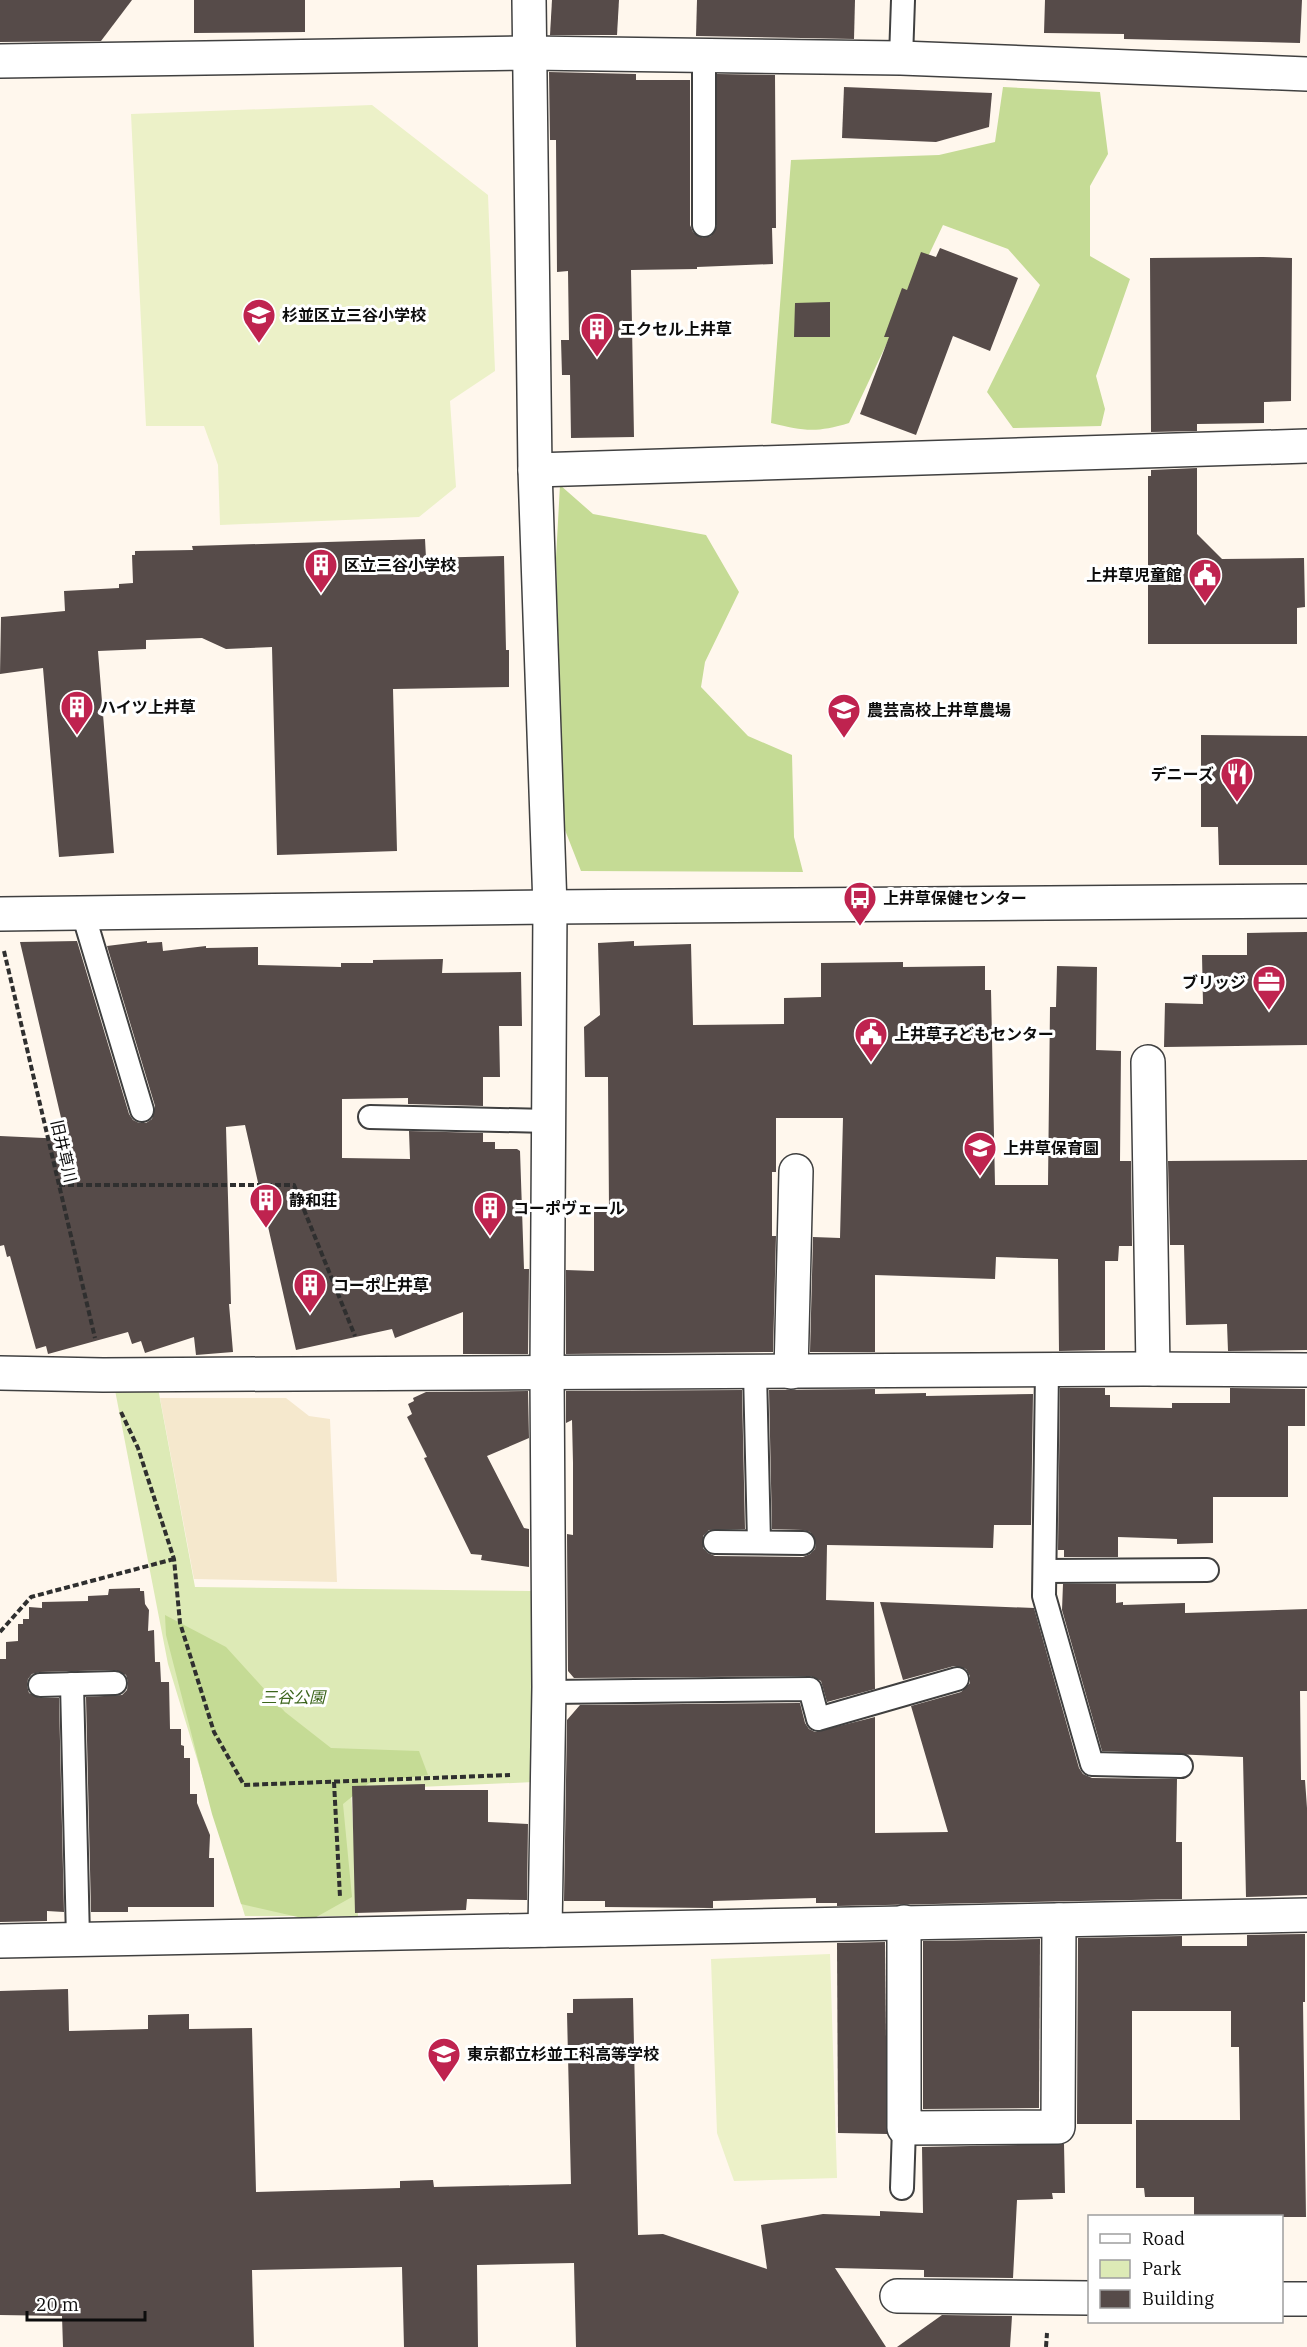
<svg xmlns="http://www.w3.org/2000/svg" width="1307" height="2347" font-family="'IBM Plex Serif','Noto Sans JP',serif">
<style>
.farmland{fill:#f5e8cd}
.green{fill:#ddeab6}
.forest{fill:#c5db95}
.pitch{fill:#ecf1c8}
.building{fill:#564b49}
.lines{fill:none;stroke-linecap:round;stroke-linejoin:round}
.service-casing{stroke:#404040;stroke-width:26}
.minor-casing{stroke:#404040;stroke-width:36}
.tertiary-casing{stroke:#404040;stroke-width:36}
.path{stroke:#2f2f2f;stroke-width:4;stroke-dasharray:6 3;stroke-linecap:butt}
.service{stroke:#fff;stroke-width:22}
.minor{stroke:#fff;stroke-width:33}
.tertiary{stroke:#fff;stroke-width:33}
.labels{text-anchor:middle;stroke-width:6;stroke-linejoin:round;paint-order:stroke}
.poi-label{font-size:16px;font-weight:bold;fill:#0d0d0d;stroke:#fff;text-anchor:start}
.street-label{font-size:16px;fill:#0d0d0d;stroke:#fff}
.park-label{font-size:16px;font-style:italic;fill:#3c651c;stroke:#fff}
</style>
<rect width="100%" height="100%" fill="#fff7ed"/>
<path class="farmland" d="M160,1398H286L309,1416L330,1419L337,1582L194,1579Z"/>
<path class="green" d="M157,1383L195,1587L531,1591L534,1782L351,1790L358,1916H245L168,1664L114,1385Z"/>
<g class="forest">
<path d="M1003,87L1100,92L1108,154L1090,186V256L1130,279L1096,376L1105,409L1101,426L1013,428L987,392L1040,285L1008,249L943,225L849,423C816,433 804,431 771,423L791,160L939,155L995,142Z"/>
<path d="M560,485L593,514L706,535L739,592L705,662L701,687L748,736L792,755L794,837L803,872L581,871L563,825L556,558Z"/>
<path d="M165,1615L226,1647L285,1712L331,1748L419,1751L428,1775L369,1783L343,1804L352,1897L311,1920L241,1904L212,1814L166,1635Z"/>
</g>
<g class="pitch">
<path d="M372,105L488,195L495,371L450,401L456,487L419,517L220,525L218,465L204,426H146L131,114Z"/>
<path d="M830,1954L837,2178L734,2181L717,2133L711,1959Z"/>
</g>
<g class="building">
<path d="M0,0H132L101,41L0,42Z"/>
<path d="M194,0H305V32L194,33Z"/>
<path d="M552,0H619L617,35H550Z"/>
<path d="M697,0H855L854,39L696,36Z"/>
<path d="M1045,0H1302L1300,43L1124,39V34L1044,33Z"/>
<path d="M549,72L636,74V80H690V225L693,232L703,238L711,236L717,225V74L775,75L776,228H772L773,264L697,267V269L631,270L634,437L571,438L570,375H562L561,340H569L568,271L557,272L556,140H550Z"/>
<path d="M844,87L992,93L989,127L936,142L842,138Z"/>
<path d="M940,248L1018,278L990,351L953,336L916,435L860,414L889,337H884L902,288L907,290L921,252L936,257Z"/>
<path d="M1263,257L1292,258L1291,401L1264,402V423L1197,424V431L1151,432L1150,258Z"/>
<path d="M830,302V337H794L795,303Z"/>
<path d="M1197,468V534L1222,559L1304,558L1305,607L1297,608V644H1148V476H1151V470Z"/>
<path d="M425,539L426,558L504,556L506,650H509V687L393,689L397,851L277,855L272,647L226,649L202,638L146,640V649L98,651L114,853L59,857L43,668L0,674L1,617L65,611L64,591L119,588V584L133,583L132,555H135V551L193,550L192,546Z"/>
<path d="M1201,735L1307,736V865H1219L1218,827H1201Z"/>
<path d="M1307,932V1045L1164,1047L1165,1003L1203,1004L1202,955H1247V933Z"/>
<path d="M77,941L129,1114L133,1120L139,1123H146L152,1119L155,1106L107,946L147,941V943L162,942L163,951L206,946V948L258,947V965L341,967V963H373V960L443,959L442,973L521,972L522,1026H499L500,1077H483V1106L408,1104V1098L342,1099V1158L410,1159L409,1131L483,1133V1142H495V1149H517L520,1151L524,1269H529L528,1354H463V1312L395,1338L392,1329L296,1350L245,1125L226,1127L231,1304H229L233,1352L196,1355L194,1337L145,1353L141,1341L132,1344L128,1332L48,1354L46,1346L36,1349L10,1256L7,1257L4,1245L0,1246V1136L66,1139L20,942Z"/>
<path d="M634,941V946L691,944L693,1025L784,1024V998L821,997V963L903,962V967L985,966V990H991L995,1185H1048L1050,1007H1056L1057,966L1097,967L1096,1050L1121,1051L1120,1161H1131L1132,1246H1119L1118,1261H1105V1350L1059,1351L1058,1259L996,1257L995,1279L875,1275V1352H810L813,1237L840,1238L843,1118H776V1172H772V1236H776L773,1352L566,1354V1270L594,1271V1209H609L608,1077H585L584,1027L600,1015L598,943Z"/>
<path d="M1307,1160V1350L1228,1351L1227,1324L1186,1325L1184,1245H1170L1168,1161Z"/>
<path d="M1060,1388H1105V1395H1110V1407L1172,1408V1403H1230V1388L1305,1389V1426H1288V1497H1213V1543L1177,1544V1539L1118,1537V1557H1064V1550H1058Z"/>
<path d="M875,1389V1394L926,1393V1396L1033,1394L1031,1525H994L993,1548L827,1545L826,1600L874,1602L875,1689L827,1702L821,1681L810,1676L574,1678L568,1671L567,1534L573,1535V1463L572,1420L566,1423V1391L742,1390L745,1529L709,1530L703,1536V1548L708,1553L715,1556L803,1557L810,1554L815,1549L816,1543L810,1532L803,1530L772,1529L769,1390Z"/>
<path d="M528,1391L529,1438L487,1456L524,1528L529,1529V1567L481,1560L482,1555L471,1554L424,1458L427,1457L407,1417L412,1414L408,1404L414,1401L413,1398L426,1392Z"/>
<path d="M1063,1584H1116V1603L1123,1602V1605L1185,1603V1613L1307,1609V1691H1300L1301,1780H1305L1307,1808V1895L1246,1897L1243,1757L1102,1751L1062,1610Z"/>
<path d="M140,1588V1591H144L145,1604L149,1610L148,1631L154,1630L155,1662H160L161,1682H169L170,1729H181V1745L184,1746V1758H190V1794H197V1803L210,1835L209,1858H214V1907H128V1912H91L86,1697L122,1695L127,1690L128,1682L126,1675L115,1670L40,1672L32,1674L28,1679L27,1686L29,1693L40,1698H59L64,1912L47,1911V1921L0,1922V1659H6V1642L18,1641V1624H23V1619H29V1607L42,1608V1602L88,1601V1596L108,1595L109,1589Z"/>
<path d="M880,1602L1034,1608L1079,1768L1083,1774L1092,1778L1177,1779L1176,1842H1182V1899L837,1906V1903H816V1898L713,1901V1908L605,1907V1901H564L567,1720L580,1705L800,1703L805,1723L809,1729L815,1732L875,1717V1833L948,1832L911,1706L961,1692L970,1683V1676L966,1669L954,1666L903,1680Z"/>
<path d="M425,1784V1790H488V1822L528,1824L527,1900L467,1899L466,1910L355,1913L352,1786Z"/>
<path d="M1305,1934V2002H1303L1306,2217H1194V2197H1145L1144,2188H1136V2120H1240L1239,2047H1231V2011H1132V2124H1077L1078,1938L1182,1936V1946H1247V1935Z"/>
<path d="M1040,1939L1039,2108L923,2109V1941Z"/>
<path d="M885,1942L887,2134L838,2133L837,1943Z"/>
<path d="M68,1989L69,2031L148,2029V2015L189,2014V2029L252,2028L256,2192L400,2188V2181L433,2180L434,2187L571,2184L567,2013H573V1999L633,1998L638,2235L663,2234L767,2269L761,2225L823,2214L880,2216V2211L923,2213L922,2147L1064,2144L1065,2193H1052L1053,2199L1017,2200L1013,2278L924,2277V2270L835,2268L886,2347H576L574,2263L477,2265L478,2347H404L402,2267L252,2270L254,2347H63L62,2316L0,2315V1991Z"/>
<path d="M942,2315L1012,2316L1010,2347H897Z"/>
</g>
<g class="lines">
<g class="service-casing">
<g id="service">
<path d="M704,55V225"/>
<path d="M901,58L903,0"/>
<path d="M83,913L142,1110"/>
<path d="M370,1117L548,1121"/>
<path d="M1047,1370L1044,1596L1092,1764L1181,1766"/>
<path d="M755,1372L759,1542"/>
<path d="M715,1542L803,1543"/>
<path d="M1045,1571L1207,1570"/>
<path d="M72,1684L78,1939"/>
<path d="M40,1685L115,1683"/>
<path d="M549,1692L810,1689L818,1719L957,1679"/>
<path d="M902,2188L904,2128"/>
</g>
</g>
<g class="minor-casing">
<g id="minor">
<path d="M529,0L535,470L550,907L547,1372L549,1687L545,1930"/>
<path d="M0,61L530,53L901,58L1307,74"/>
<path d="M535,470L1307,446"/>
<path d="M1148,1062L1153,1369"/>
<path d="M791,1372L796,1171"/>
<path d="M0,1373L103,1375L1143,1369L1307,1370"/>
<path d="M904,1922V2128L1058,2127L1059,1920"/>
<path d="M0,1941L1307,1915"/>
<path d="M897,2296L1090,2298"/>
<path d="M1282,2299H1307"/>
</g>
</g>
<g class="tertiary-casing">
<path id="tertiary" d="M0,914L550,907L1307,901"/>
</g>
<g class="path">
<path d="M4,951L95,1338"/>
<path d="M59,1185H294L355,1336"/>
<path d="M121,1412L138,1448L174,1559L180,1623L214,1732L244,1785L510,1775"/>
<path d="M0,1632L31,1597L174,1559"/>
<path d="M334,1782L340,1897"/>
<path d="M1046,2347L1047,2333"/>
</g>
<use href="#service" class="service"/>
<use href="#minor" class="minor"/>
<use href="#tertiary" class="tertiary"/>
</g>
<defs>
<g id="school-pin" transform="scale(1.725)"><path d="M0 17L-7.5 6A9.5 9.5 0 1 1 7.5 6Z" fill="#bf234f" stroke="#fff"/><path d="M0-5L7-2L0 1L-7-2ZM-4 1L0 2.5L4 1V4Q0 6-4 4Z" fill="#fff"/></g>
<g id="building-pin" transform="scale(1.725)"><path d="M0 17L-7.5 6A9.5 9.5 0 1 1 7.5 6Z" fill="#bf234f" stroke="#fff"/><path d="M-4-6H4V6H1V3H-1V6H-4ZM-2.5-4.3h1.7v1.8h-1.7ZM.8-4.3h1.7v1.8H.8ZM-2.5-1h1.7V.8h-1.7ZM.8-1h1.7V.8H.8Z" fill="#fff"/></g>
<g id="civic-pin" transform="scale(1.725)"><path d="M0 17L-7.5 6A9.5 9.5 0 1 1 7.5 6Z" fill="#bf234f" stroke="#fff"/><path d="M-.6-6.5H3V-4.5H.6V-3L4-1V1h2V6H-6V1h2V-1L-.6-3ZM-1.2 2.5V6h2.4V2.5Z" fill="#fff"/></g>
<g id="restaurant-pin" transform="scale(1.725)"><path d="M0 17L-7.5 6A9.5 9.5 0 1 1 7.5 6Z" fill="#bf234f" stroke="#fff"/><path d="M-5-6h1v4h1v-4h1v4h1v-4h1v5L-1.5 .5V6h-2V.5L-5-1ZM5-6V6H3V1.5H1.5Q1.5-4 5-6Z" fill="#fff"/></g>
<g id="bus-pin" transform="scale(1.725)"><path d="M0 17L-7.5 6A9.5 9.5 0 1 1 7.5 6Z" fill="#bf234f" stroke="#fff"/><path d="M-5-6H5V4H4V6H2V4H-2V6H-4V4H-5ZM-3.5-4V0h7V-4ZM-3.5 1.2v1.5H-2V1.2ZM2 1.2v1.5H3.5V1.2Z" fill="#fff"/></g>
<g id="office-pin" transform="scale(1.725)"><path d="M0 17L-7.5 6A9.5 9.5 0 1 1 7.5 6Z" fill="#bf234f" stroke="#fff"/><path d="M-6-3h4V-5.5h4V-3h4V5H-6ZM-1-4.5V-3h2v-1.5ZM-6 0V1H6V0Z" fill="#fff"/></g>
</defs>
<g fill-rule="evenodd">
<use href="#school-pin" x="259" y="315"/>
<use href="#building-pin" x="597" y="329"/>
<use href="#building-pin" x="321" y="565"/>
<use href="#civic-pin" x="1205" y="575"/>
<use href="#building-pin" x="77" y="707"/>
<use href="#school-pin" x="844" y="710"/>
<use href="#restaurant-pin" x="1237" y="774"/>
<use href="#bus-pin" x="860" y="898"/>
<use href="#office-pin" x="1269" y="982"/>
<use href="#civic-pin" x="871" y="1034"/>
<use href="#school-pin" x="980" y="1148"/>
<use href="#building-pin" x="266" y="1200"/>
<use href="#building-pin" x="490" y="1208"/>
<use href="#building-pin" x="310" y="1285"/>
<use href="#school-pin" x="444" y="2054"/>
</g>
<g class="labels">
<g class="poi-label">
<text x="282" y="321">杉並区立三谷小学校</text>
<text x="620" y="335">エクセル上井草</text>
<text x="344" y="571">区立三谷小学校</text>
<text x="1182" y="581" text-anchor="end">上井草児童館</text>
<text x="100" y="713">ハイツ上井草</text>
<text x="867" y="716">農芸高校上井草農場</text>
<text x="1214" y="780" text-anchor="end">デニーズ</text>
<text x="883" y="904">上井草保健センター</text>
<text x="1246" y="988" text-anchor="end">ブリッジ</text>
<text x="894" y="1040">上井草子どもセンター</text>
<text x="1003" y="1154">上井草保育園</text>
<text x="289" y="1206">静和荘</text>
<text x="513" y="1214">コーポヴェール</text>
<text x="333" y="1291">コーポ上井草</text>
<text x="467" y="2060">東京都立杉並工科高等学校</text>
</g>
<g class="street-label">
<text transform="translate(64 1151) rotate(77)" y="6">旧井草川</text>
</g>
<g class="park-label">
<text x="293" y="1703">三谷公園</text>
</g>
</g>
<rect x="1088" y="2215" width="195" height="108" fill="#ffffff" stroke="#9e9e9e" stroke-width="1.5"/>
<rect x="1100" y="2234" width="30" height="9" fill="#ffffff" stroke="#9e9e9e" stroke-width="1.5"/>
<text x="1142" y="2245" font-size="18" fill="#0d0d0d">Road</text>
<rect x="1100" y="2260" width="30" height="18" fill="#ddeab6" stroke="#9e9e9e" stroke-width="1.5"/>
<text x="1142" y="2275" font-size="18" fill="#0d0d0d">Park</text>
<rect x="1100" y="2290" width="30" height="18" fill="#564b49" stroke="#9e9e9e" stroke-width="1.5"/>
<text x="1142" y="2305" font-size="18" fill="#0d0d0d">Building</text>
<path d="M27 2311v9h118v-9" fill="none" stroke="#0d0d0d" stroke-width="3"/>
<text x="36" y="2311" font-size="18" fill="#0d0d0d" stroke="#ffffff" stroke-width="4.5" paint-order="stroke">20 m</text>
</svg>
